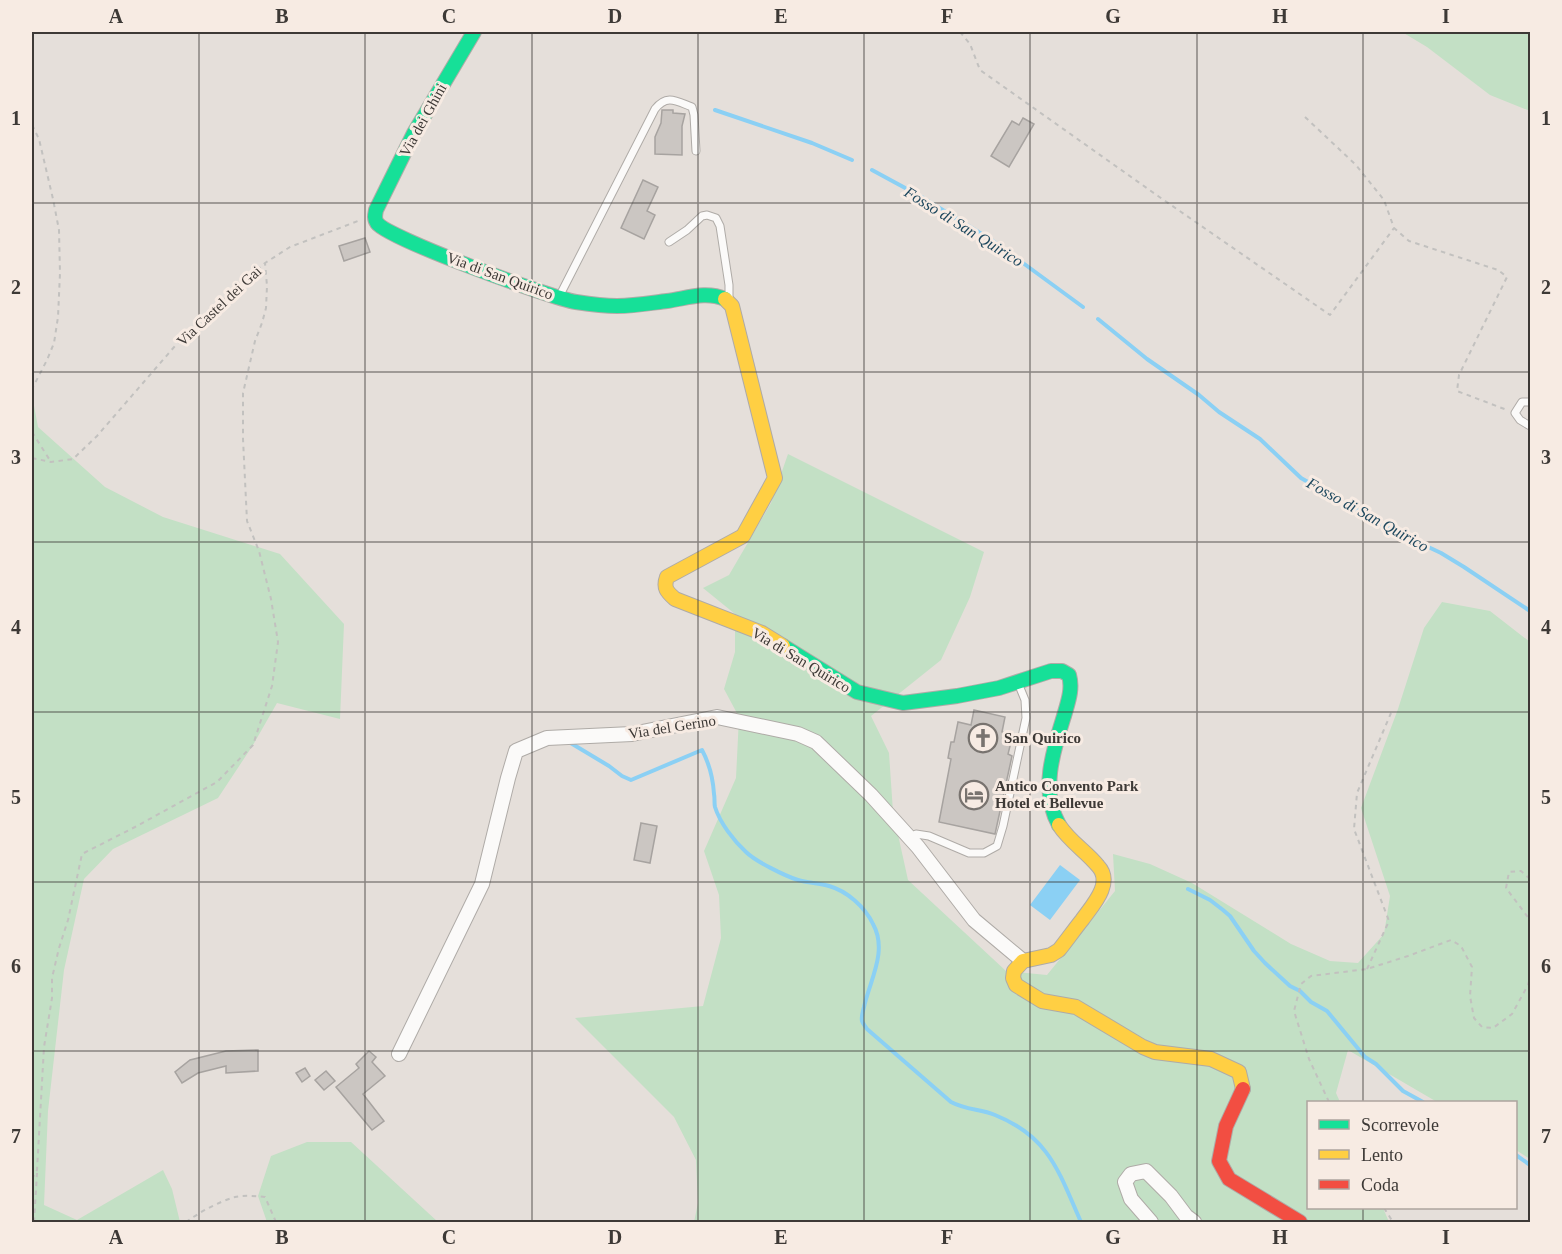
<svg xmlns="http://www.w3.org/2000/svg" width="1562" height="1254" font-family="Georgia,serif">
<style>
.green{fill:#c3e0c5}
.water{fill:#8bd0f4}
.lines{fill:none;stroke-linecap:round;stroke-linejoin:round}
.stream{stroke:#8bd0f4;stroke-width:4}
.building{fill:#cbc6c2;stroke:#a7a3a0;stroke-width:1.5}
.lane-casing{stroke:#afaba7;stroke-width:9}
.street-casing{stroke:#afaba7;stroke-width:16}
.fast-casing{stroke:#afaba7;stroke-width:16}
.slow-casing{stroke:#afaba7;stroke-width:16}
.jam-casing{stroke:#afaba7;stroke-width:16}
.path{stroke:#c2c1bf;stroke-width:2;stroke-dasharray:4.5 4.5;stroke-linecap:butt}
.lane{stroke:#fbfaf9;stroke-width:7}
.street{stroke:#fbfaf9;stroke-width:14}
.fast{stroke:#16e098;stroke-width:14}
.slow{stroke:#ffcf43;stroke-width:14}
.jam{stroke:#f24e42;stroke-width:14}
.grid{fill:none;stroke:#3d3936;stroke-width:1.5;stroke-opacity:0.55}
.labels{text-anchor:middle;stroke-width:6;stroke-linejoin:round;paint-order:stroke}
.street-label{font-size:15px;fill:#3d3936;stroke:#f7ebe3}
.poi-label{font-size:15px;font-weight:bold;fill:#3d3936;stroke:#f7ebe3;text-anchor:start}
.water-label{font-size:16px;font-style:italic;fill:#1e485e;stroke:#f7ebe3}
.neatline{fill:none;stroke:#3d3936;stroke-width:2}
.grid-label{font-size:20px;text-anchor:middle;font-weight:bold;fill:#3d3936}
</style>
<rect width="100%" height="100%" fill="#e5dfda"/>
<g class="green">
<path d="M1402,32H1530V111L1490,95L1427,47Z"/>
<path d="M32,395L38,427L105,487L163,517L280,554L344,624L340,719L277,703L253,745L218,798L113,849L84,879L64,970L48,1111L44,1205L77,1220L163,1170L172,1189L180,1222H32Z"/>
<path d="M788,454L984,552L970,597L941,660L871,716L889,753L893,812L908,880L1006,971L1047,975L1115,891L1113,854L1150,864L1192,883L1291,944L1330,961L1358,963L1384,934L1390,896L1361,808L1398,709L1424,628L1442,602L1490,611L1530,642V1159L1516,1150V1102H1437L1348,1050L1336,1093L1340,1102H1308V1208H1383L1389,1222H694L698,1203L696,1160L674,1117L575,1018L703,1006L721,938L719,895L704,851L736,778L739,717L724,689L735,652V614L703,588L729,575L771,503Z"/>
<path d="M307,1142H351L438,1222H267L258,1196L271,1156Z"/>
</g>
<path class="water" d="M1060,865L1080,880L1050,920L1030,905Z"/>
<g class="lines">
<g class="stream">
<path d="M715,110L812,143L852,160"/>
<path d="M872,170L920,196L993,241L1083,307"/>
<path d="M1098,319L1147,359L1199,395L1219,412L1260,439L1301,478L1386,527L1441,553L1464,567L1530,611"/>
<path d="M569,742L609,766L622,776L631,780L702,750C709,763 713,778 714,794C715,798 714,803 715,807C720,823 734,841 746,852C755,861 785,876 798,880C808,883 819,883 829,886C847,891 865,907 873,924C888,951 870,980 864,1007C863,1011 861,1017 862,1021C863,1024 865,1026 867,1029L951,1102C966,1110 980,1109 995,1115C1050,1137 1059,1173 1081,1222"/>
<path d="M1188,889L1210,900L1223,910L1230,916L1254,951L1265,963L1290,986L1300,991L1311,1002L1327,1011L1365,1057L1376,1064L1403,1091L1423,1102"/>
<path d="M1516,1155L1530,1165"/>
</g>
</g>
<g class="building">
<path d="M662,110H673V113L685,114L682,126V155L655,154V137L661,123Z"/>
<path d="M1023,118L1034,124L1009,167L991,156L1012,121L1019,125Z"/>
<path d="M643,180L658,187L647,211L655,215L644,239L621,228Z"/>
<path d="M365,238L370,252L344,261L339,246Z"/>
<path d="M974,710L1005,717L1002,732L1013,734L1008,754L1012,756L995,834L939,822L951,759L948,758L951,742H954L958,722L971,725Z"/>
<path d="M641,823L657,826L650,863L634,860Z"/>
<path d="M258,1050V1071L226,1073V1066L198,1073L182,1083L175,1072L190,1060L226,1051Z"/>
<path d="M369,1051L376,1057L372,1062L385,1076L363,1094L384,1121L372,1130L336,1087L359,1068L356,1064Z"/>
<path d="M305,1068L310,1076L302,1082L296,1073Z"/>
<path d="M326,1071L335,1081L324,1090L315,1080Z"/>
</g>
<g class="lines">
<g class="lane-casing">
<g id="lane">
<path d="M669,242L687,230L702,216L707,215L716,218L720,226L729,285V298"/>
<path d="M560,295L655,109C667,94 676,101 692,107L694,115L696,151"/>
<path d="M1530,402H1522L1515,413L1520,420L1530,426"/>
<path d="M910,838L916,834L929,836L969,853H984L997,846L1003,826L1026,718L1025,700L1018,683"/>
</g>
</g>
<g class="street-casing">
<g id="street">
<path d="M399,1054L482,884L508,778L516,751L547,738L632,734L717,717L798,734L816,742L871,795L918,847L974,920L1023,961"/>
<path d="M1151,1222L1131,1199L1125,1182L1131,1174L1146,1171L1171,1196L1186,1216L1194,1222"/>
</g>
</g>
<g class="fast-casing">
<g id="fast">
<path d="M474,32L414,133L376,210C375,215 374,219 377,223C387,238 551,298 576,302C589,304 604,306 617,306C634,306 651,303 667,301C688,298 706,291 725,299"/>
<path d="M783,646L857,692L903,703L957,696L999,688L1051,671H1062L1069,675C1073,689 1068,702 1064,716C1053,751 1040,791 1059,825"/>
</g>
</g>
<g class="slow-casing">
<g id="slow">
<path d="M725,299L732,306L775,478L743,536L667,577C663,588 667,592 675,599L762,633L783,646"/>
<path d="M1059,825C1070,842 1086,851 1098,866C1114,883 1092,906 1082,920C1074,930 1067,940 1059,950L1051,955L1023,961L1014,971L1013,978L1016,985L1042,1001L1076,1007L1143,1047L1155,1052L1211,1059L1239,1072L1243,1089"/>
</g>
</g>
<g class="jam-casing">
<path id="jam" d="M1243,1089L1226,1126L1219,1161L1229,1179L1300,1222"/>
</g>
<g class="path">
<path d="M960,32L970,44L980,70L1158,196L1330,315L1394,228"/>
<path d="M1305,117L1356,165L1384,200L1394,228L1409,241L1498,270L1507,277L1459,375L1457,391L1507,410"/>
<path d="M32,125L39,139L53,199L59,230L60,273L58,317L54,343L47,360L32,389"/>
<path d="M32,432L51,462"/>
<path d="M32,458L51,462L73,459L97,436L188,331L265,263L290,247L358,221"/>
<path d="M1530,879L1521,871L1509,872L1506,888L1530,920"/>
<path d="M1367,969L1389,921L1354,829L1357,793L1391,713"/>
<path d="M1329,1102L1309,1059L1294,1011L1301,984L1311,976L1367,969L1408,956L1451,940L1461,946L1472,967L1470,996L1474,1018L1482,1027L1493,1028L1512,1014L1528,985L1530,977"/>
<path d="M32,1179L37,1170L44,1047L52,998V978L59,948L68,920L82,854L135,827L217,782L253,745L272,686L278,642L271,599L259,551L247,521L243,439V393L255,341L262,323L266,308L267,286L265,263"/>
<path d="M1384,1208L1393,1222"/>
<path d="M34,1222L37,1173"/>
<path d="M186,1222C200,1212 218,1202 235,1197C244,1195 255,1196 265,1197L276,1222"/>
</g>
<use href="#lane" class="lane"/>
<use href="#street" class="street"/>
<use href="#fast" class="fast"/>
<use href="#slow" class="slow"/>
<use href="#jam" class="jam"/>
</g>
<path class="grid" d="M199,32V1222M365,32V1222M532,32V1222M698,32V1222M864,32V1222M1030,32V1222M1197,32V1222M1363,32V1102M32,203H1530M32,372H1530M32,542H1530M32,712H1530M32,882H1530M32,1051H1530M1363,1208V1222"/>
<defs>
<g id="church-ring" transform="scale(1.5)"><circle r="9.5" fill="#f7ebe3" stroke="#78736f" stroke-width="1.5"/><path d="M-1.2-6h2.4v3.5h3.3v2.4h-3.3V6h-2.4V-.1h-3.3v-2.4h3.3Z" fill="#78736f"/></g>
<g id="hotel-ring" transform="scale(1.5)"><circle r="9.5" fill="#f7ebe3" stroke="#78736f" stroke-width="1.5"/><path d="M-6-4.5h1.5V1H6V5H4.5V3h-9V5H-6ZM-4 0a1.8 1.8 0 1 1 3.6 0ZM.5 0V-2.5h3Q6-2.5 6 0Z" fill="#78736f"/></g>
</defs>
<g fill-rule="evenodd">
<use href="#church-ring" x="983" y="738"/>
<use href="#hotel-ring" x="974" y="795"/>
</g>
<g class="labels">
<g class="street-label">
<text transform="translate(423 120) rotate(-61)" y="5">Via dei Ghini</text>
<text transform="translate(500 276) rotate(20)" y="5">Via di San Quirico</text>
<text transform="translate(219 306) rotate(-43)" y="5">Via Castel dei Gai</text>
<text transform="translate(801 660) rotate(31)" y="5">Via di San Quirico</text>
<text transform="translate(672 727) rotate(-9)" y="5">Via del Gerino</text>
</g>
<g class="poi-label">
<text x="1004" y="743">San Quirico</text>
<text x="995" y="791">Antico Convento Park<tspan x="995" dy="17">Hotel et Bellevue</tspan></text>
</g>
<g class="water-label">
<text transform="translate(964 226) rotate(32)" y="6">Fosso di San Quirico</text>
<text transform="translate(1368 514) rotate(29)" y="6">Fosso di San Quirico</text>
</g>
</g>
<rect width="1562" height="1254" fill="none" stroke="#f7ebe3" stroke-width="66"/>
<rect x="1307" y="1101" width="210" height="108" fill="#f7ebe3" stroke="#ada49e" stroke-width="1.5"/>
<rect x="1319" y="1120" width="30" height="9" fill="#16e098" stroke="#ada49e" stroke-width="1.5"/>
<text x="1361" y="1131" font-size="18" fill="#3d3936">Scorrevole</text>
<rect x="1319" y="1150" width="30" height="9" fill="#ffcf43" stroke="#ada49e" stroke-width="1.5"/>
<text x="1361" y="1161" font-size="18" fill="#3d3936">Lento</text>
<rect x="1319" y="1180" width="30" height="9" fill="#f24e42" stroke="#ada49e" stroke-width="1.5"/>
<text x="1361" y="1191" font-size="18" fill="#3d3936">Coda</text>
<rect x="33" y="33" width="1496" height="1188" class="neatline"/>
<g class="grid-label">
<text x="116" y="23">A</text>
<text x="282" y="23">B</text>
<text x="449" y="23">C</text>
<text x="615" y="23">D</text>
<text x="781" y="23">E</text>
<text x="947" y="23">F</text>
<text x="1113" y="23">G</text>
<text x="1280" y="23">H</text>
<text x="1446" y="23">I</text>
<text x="16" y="125">1</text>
<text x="1546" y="125">1</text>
<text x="16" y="294">2</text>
<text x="1546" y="294">2</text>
<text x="16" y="464">3</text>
<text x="1546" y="464">3</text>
<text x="16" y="634">4</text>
<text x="1546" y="634">4</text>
<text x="16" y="804">5</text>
<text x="1546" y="804">5</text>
<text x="16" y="973">6</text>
<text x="1546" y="973">6</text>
<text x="16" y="1143">7</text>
<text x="1546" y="1143">7</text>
<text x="116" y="1244">A</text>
<text x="282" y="1244">B</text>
<text x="449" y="1244">C</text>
<text x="615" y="1244">D</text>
<text x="781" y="1244">E</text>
<text x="947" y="1244">F</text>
<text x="1113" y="1244">G</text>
<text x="1280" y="1244">H</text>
<text x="1446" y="1244">I</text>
</g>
</svg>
